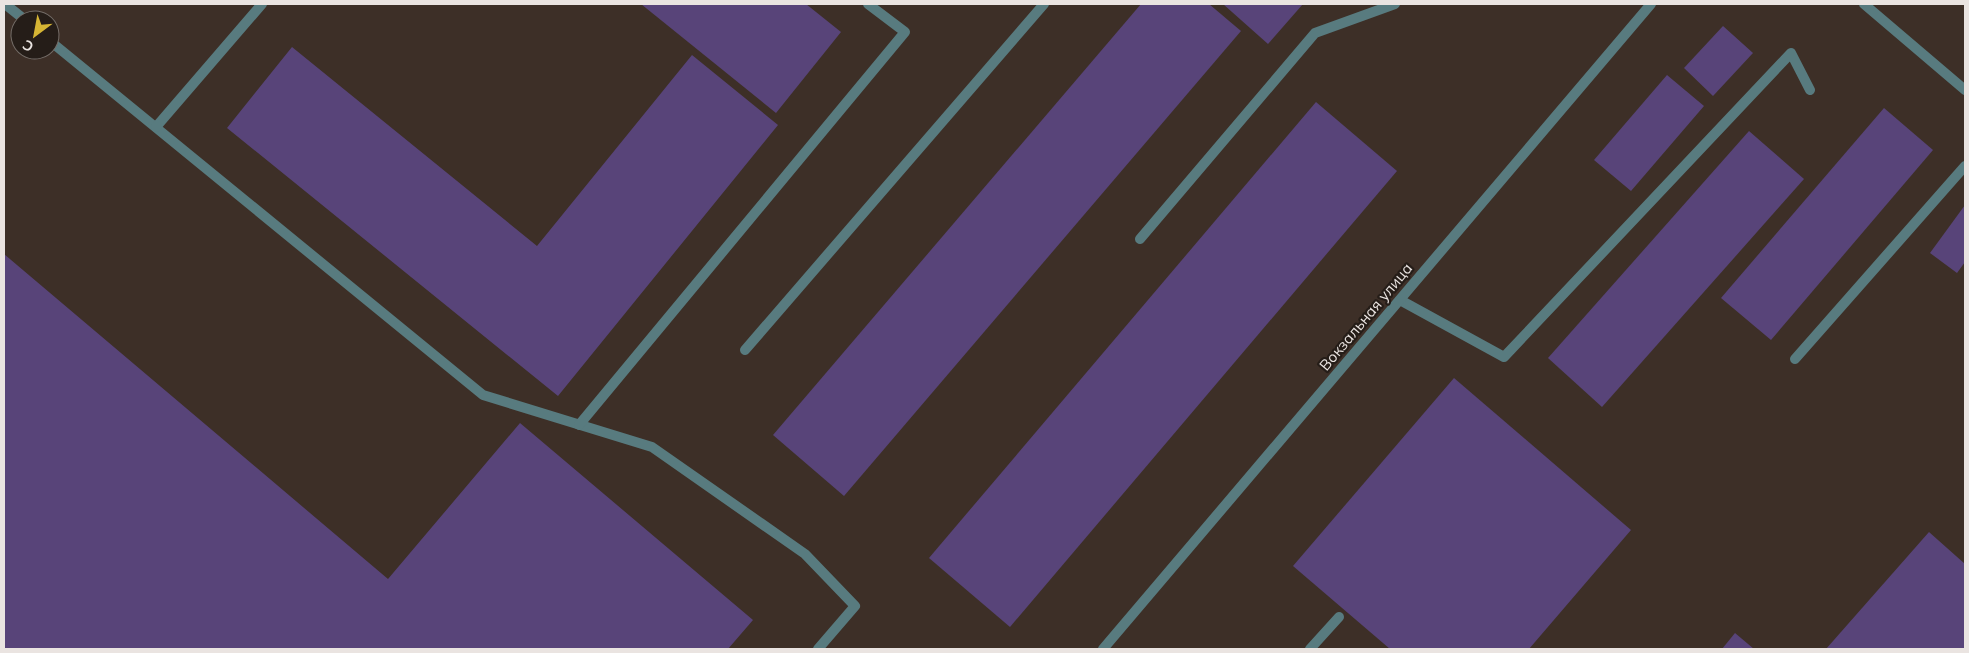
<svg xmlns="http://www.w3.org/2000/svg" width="1969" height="653" font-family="Mulish,sans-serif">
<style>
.built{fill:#3d2f27;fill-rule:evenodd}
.building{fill:#584479}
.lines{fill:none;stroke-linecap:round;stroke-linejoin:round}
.service{stroke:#587b7f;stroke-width:10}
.minor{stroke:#587b7f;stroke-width:10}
.labels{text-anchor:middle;stroke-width:4.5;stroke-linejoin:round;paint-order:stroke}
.street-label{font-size:15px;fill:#eae4e1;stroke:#251d18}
</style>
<rect width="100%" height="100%" fill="#2e2621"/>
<path class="built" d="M4,4H1965V649H4ZM20,20H50V50H20Z"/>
<g class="building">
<path d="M641,4H806L841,32L776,113Z"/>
<path d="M1141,4H1209L1241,31L844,496L773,435Z"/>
<path d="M1223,4H1303L1268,44Z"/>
<path d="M1723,26L1753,53L1713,96L1684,68Z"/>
<path d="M292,47L537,246L692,55L778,125L558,396L227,128Z"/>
<path d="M1667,75L1704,106L1631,191L1594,160Z"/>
<path d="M1316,102L1397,171L1010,627L929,558Z"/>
<path d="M1884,108L1933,150L1771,340L1721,298Z"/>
<path d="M1749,131L1804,179L1602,407L1548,358Z"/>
<path d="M1965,205V262L1957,273L1930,253Z"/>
<path d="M4,254L388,579L520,423L753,620L728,649H4Z"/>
<path d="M1454,378L1631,530L1529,649H1390L1293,566Z"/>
<path d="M1929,532L1965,564V649H1826Z"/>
<path d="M1735,633L1754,649H1722Z"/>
</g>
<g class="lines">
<g class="service">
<path d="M5,4L25,20"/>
<path d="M50,41L483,395L652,447L805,554L855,606L818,649"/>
<path d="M156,127L262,4"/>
<path d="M1140,239L1315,33L1395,4"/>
<path d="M1400,300L1504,357L1791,53L1810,90"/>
<path d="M745,350L1044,4"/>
<path d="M1795,359L1965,166"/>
<path d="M579,425L905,32L868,4"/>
<path d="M1310,649L1339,617"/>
</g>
<g class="minor">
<path d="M1864,4L1965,90"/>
<path d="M1103,649L1651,4"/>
</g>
</g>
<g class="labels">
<g class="street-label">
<text transform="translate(1366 317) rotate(-50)" y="5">Вокзальная улица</text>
</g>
</g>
<rect width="1969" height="653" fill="none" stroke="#eae4e1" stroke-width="10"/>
<g transform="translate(35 35) rotate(212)"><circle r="24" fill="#251d18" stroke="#746d68"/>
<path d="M0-4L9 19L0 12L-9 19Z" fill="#d6b534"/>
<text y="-8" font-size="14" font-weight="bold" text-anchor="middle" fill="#eae4e1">С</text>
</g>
</svg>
